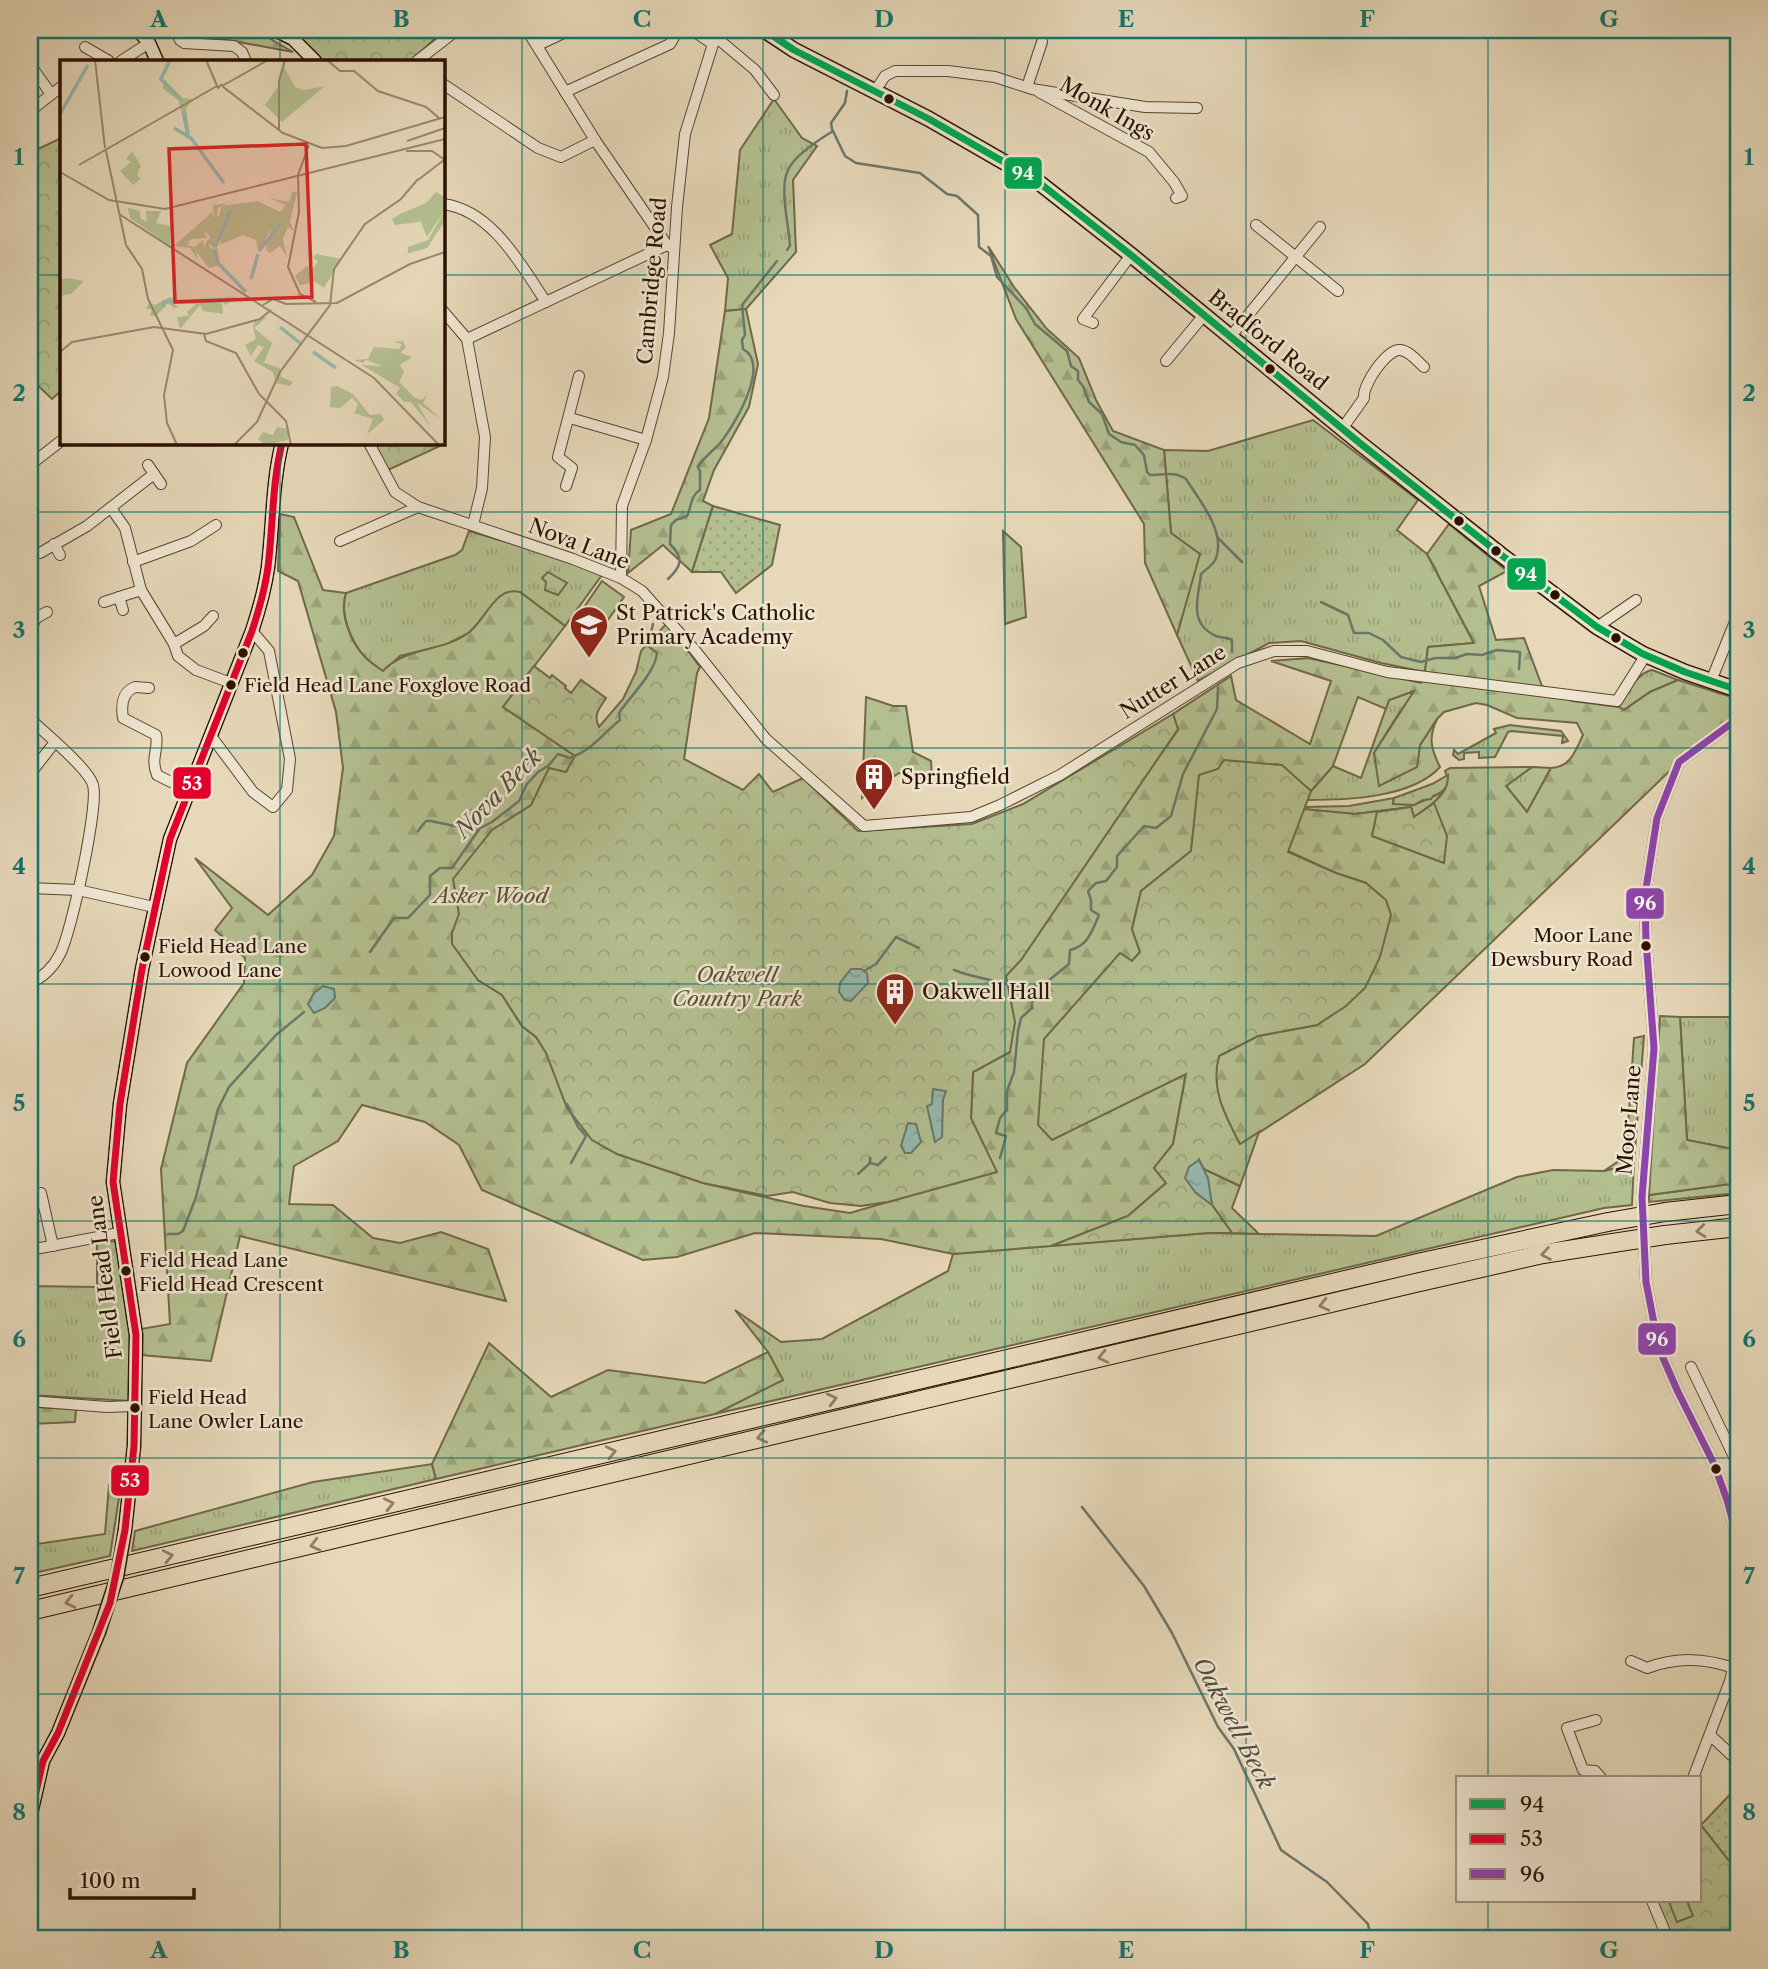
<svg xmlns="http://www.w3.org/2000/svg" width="1768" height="1969" font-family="'Libre Caslon Text',serif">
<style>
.grass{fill:url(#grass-tufts);stroke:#706848;stroke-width:2}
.forest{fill:url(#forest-firs);stroke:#706848;stroke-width:2}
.park{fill:url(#park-crowns);stroke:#706848;stroke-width:2}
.garden{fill:url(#garden-dots);stroke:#706848;stroke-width:2}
.pitch{fill:#b4bf90;stroke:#706848;stroke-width:2}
.water{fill:url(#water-ripples);stroke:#6b7669;stroke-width:2}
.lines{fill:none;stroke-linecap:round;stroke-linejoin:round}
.stream{stroke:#6b7669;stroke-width:2.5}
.street-casing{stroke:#5a432e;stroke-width:12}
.secondary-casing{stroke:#2b1100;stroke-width:15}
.primary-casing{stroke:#2b1100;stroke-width:17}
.highway-casing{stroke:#2b1100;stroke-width:20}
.street{stroke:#efe6d2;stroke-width:10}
.secondary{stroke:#efe6d2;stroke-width:12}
.primary{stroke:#e6d8b9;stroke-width:14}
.highway{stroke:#e6d8b9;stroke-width:18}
.secondary-bridge-casing{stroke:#2b1100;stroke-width:15;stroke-linecap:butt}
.highway-bridge-casing{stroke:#2b1100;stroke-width:20;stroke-linecap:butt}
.secondary-bridge{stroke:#efe6d2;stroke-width:12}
.highway-bridge{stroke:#e6d8b9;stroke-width:18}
.bus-1-casing{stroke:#efe6d2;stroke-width:12}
.bus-2-casing{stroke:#efe6d2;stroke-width:12}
.bus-3-casing{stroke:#efe6d2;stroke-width:12}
.bus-1{stroke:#00a651;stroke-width:7}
.bus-2{stroke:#e4002b;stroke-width:7}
.bus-3{stroke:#8e44ad;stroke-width:7}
.oneway{stroke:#927e66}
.grid{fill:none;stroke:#0f766e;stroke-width:2;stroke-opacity:0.55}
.bus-dot{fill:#2b1100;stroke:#efe6d2;stroke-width:2.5}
.labels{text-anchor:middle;stroke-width:5;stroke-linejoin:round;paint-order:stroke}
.bus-label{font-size:19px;fill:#2b1100;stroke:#efe6d2;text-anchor:start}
.street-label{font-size:21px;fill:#2b1100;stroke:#efe6d2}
.poi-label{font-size:21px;fill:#2b1100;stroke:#efe6d2;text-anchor:start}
.park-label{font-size:21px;font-style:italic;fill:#5b4e32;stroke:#efe6d2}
.water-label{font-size:23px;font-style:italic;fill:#504c3d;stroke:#efe6d2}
.inset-river{fill:none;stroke:#96baaf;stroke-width:3.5}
.inset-road{fill:none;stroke:#9b886f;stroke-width:2}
.view{fill:#d62828;fill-opacity:0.15;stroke:#d62828;stroke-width:3.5}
.inset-edge{fill:none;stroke:#2b1100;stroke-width:3.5}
.line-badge{stroke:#efe6d2;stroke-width:2.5}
.badge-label{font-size:19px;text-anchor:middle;font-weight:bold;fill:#fff}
.neatline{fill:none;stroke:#0f766e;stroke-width:2.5}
.grid-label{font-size:23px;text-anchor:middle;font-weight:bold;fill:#0f766e}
</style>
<defs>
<pattern id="grass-tufts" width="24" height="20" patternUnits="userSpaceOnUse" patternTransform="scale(1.75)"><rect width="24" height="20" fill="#b4bf90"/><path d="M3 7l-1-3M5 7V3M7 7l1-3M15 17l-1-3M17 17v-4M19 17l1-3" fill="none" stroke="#9ba37a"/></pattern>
<pattern id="forest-firs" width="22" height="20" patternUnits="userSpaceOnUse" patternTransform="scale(1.75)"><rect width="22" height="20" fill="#b4bf90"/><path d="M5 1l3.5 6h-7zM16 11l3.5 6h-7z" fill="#9ba37a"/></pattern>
<pattern id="park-crowns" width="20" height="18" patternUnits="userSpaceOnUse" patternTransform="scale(1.75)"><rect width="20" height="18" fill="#b4bf90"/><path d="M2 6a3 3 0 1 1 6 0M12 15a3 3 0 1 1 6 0" fill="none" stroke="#9ba37a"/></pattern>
<pattern id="garden-dots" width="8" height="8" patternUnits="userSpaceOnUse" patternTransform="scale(1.75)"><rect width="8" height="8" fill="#b4bf90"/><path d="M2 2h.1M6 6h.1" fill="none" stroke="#9ba37a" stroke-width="1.8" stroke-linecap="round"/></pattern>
<pattern id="water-ripples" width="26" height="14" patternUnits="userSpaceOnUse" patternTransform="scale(1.75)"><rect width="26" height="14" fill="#96baaf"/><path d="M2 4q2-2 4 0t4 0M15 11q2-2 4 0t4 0" fill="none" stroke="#819f95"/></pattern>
</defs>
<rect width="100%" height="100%" fill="#e6d8b9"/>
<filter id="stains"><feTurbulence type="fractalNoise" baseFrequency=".00286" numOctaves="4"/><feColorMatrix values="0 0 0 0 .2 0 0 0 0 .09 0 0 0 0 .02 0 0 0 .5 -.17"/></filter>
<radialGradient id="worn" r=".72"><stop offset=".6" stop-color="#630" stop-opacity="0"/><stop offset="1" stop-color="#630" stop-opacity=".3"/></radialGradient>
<g class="grass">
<path d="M774,99L802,138L817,146L793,180L796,252L746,309L725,311L728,278L710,245L732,234L740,150Z"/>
<path d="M1313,420L1418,500L1397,530L1427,554L1474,643L1428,647L1425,672L1381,663L1301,641L1269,643L1198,681L1177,635L1199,554L1171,533L1164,450L1208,451Z"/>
<path d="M469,531L560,558L602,575L565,626L520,592L482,619L469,633L445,645L400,656L383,672C377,667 370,663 365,657C351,642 339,612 346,593L455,555L462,550Z"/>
<path d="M1003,531L1021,547L1026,617L1005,624Z"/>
<path d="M1652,670L1678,680L1650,692L1624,710L1619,707C1627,695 1636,673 1652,670Z"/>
<path d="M1416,690L1399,713L1374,753L1417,767L1420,745L1437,719C1428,738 1431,749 1440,767C1412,798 1347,800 1307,800L1311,791L1333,766L1361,778L1389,700Z"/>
<path d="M1510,725L1561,731L1568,741L1562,743L1563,736L1511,731L1508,732L1495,757L1479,758V752L1464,753V759L1459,760L1453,755L1454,750L1458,754L1496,733L1494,729Z"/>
<path d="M1532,767L1551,768L1527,812L1506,786Z"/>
<path d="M1443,792L1434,803L1414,817L1410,807L1355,814L1303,809L1304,807L1349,806L1394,798L1393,803L1414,805Z"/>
<path d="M1680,1017H1738V1150L1687,1140Z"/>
<path d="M1634,1163L1632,1205L1604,1208L715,1414L783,1380L768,1352L735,1310L781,1342L822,1339L948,1271L953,1254L1208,1233L1376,1236L1517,1177L1553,1170L1604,1171Z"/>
<path d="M1738,1183V1193L1649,1202V1195Z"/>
<path d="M116,1241L132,1334L130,1401L30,1395V1286L97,1287V1243Z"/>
<path d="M432,1464L436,1479L132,1551L135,1531L313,1482Z"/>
<path d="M109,1485H121L110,1556L30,1574V1545L105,1534Z"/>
</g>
<g class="forest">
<path d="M192,30H255L293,52L195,34Z"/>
<path d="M988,246L1014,287L1047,329L1079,358L1096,400L1113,431L1164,450L1171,533L1200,554L1177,635L1145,563L1144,524L1016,319Z"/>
<path d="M746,309L758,364L749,407L714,470L703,501L713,506L692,572L663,545L628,573L631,530L671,514L709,418L725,311Z"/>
<path d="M280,514L294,517L323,590L346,593C339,612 350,642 365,657C370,662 377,667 383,671C405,647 441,652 467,634C485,622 495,585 520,592L565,626L503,707L575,756L478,980L502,995L522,1026L536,1037L617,1154L703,1183L804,1206L850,1213L936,1188L971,1118L973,1072L1010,1052L984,997L1112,823L1178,730L1173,714L1231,676L1236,700L1310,744L1331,681L1271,661L1308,658L1421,683L1424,679L1428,647L1474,643L1427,554L1449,524L1507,571L1479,586L1496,640L1524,638L1542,686L1572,701L1619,707L1624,710L1650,692L1678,680L1738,699V721L1679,762L1365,1064L1240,1145C1225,1115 1209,1089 1219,1056L1258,1036L1317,1025L1366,883L1336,873L1288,851L1303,809L1355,814L1411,807L1414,817C1429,807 1455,791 1445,771L1450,768L1532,767L1506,786L1527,812L1551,768C1571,767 1575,751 1583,735L1577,723L1517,718L1487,705L1476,703L1444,712L1437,719L1420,745L1417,767L1379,786L1374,753L1414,691L1389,700L1386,709L1358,697L1333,766L1311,791L1278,764L1218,769L1200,775L1191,851L1141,891L1132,929L1140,952L1132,961L1120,953L1186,1073L1173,1144L1154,1168L1166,1183L1128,1216L1051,1246L953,1254L881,1239L755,1233L677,1257L643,1260L482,1190L459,1145L425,1122L362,1105L338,1141L294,1166L289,1204L333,1205L373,1238L400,1243L441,1232L488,1249L506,1301L240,1236L211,1361L141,1355V1329L170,1324L161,1169L187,1063L244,983L245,958L215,930L232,908L195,858L268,915L312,875L334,836L343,768L336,712L298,581L278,571Z"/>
<path d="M866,697L893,706H906L913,752L931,761L932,781L899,773L862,798Z"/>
<path d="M1660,1016L1680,1017L1687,1140L1738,1150V1183L1649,1195Z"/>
<path d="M1644,1036L1634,1163L1604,1171L1626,1156L1634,1038Z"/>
<path d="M1204,1169L1240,1186L1232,1208L1259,1234L1232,1233L1212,1205Z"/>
<path d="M489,1343L551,1397L608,1370L705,1383L768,1352L783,1380L715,1414L436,1479L432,1464Z"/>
<path d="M30,1407L76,1409L75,1422L30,1424Z"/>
</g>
<g class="park">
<path d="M293,30H445L410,61H322Z"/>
<path d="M61,138V391L52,399L30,378V153Z"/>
<path d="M374,443H439L440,446L388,470Z"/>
<path d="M548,572L567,583L558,595L545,590L546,582L542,578Z"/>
<path d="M667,623L700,667L697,673L684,759L743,790L759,774L773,792L803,778L858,831L972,824L1023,804L1173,714L1178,729L1021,960L1006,976L1015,1022L1010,1052L973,1072L971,1118L997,1172L888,1202L861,1206L830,1203L793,1192L767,1196L703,1183L617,1154L592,1140L567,1108L546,1053L536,1037L522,1026L502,995L478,980L452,944V933L459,914L453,879L492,830L531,805L549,768L566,772L575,756L503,707L534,666L550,678L552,675L566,686L565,688L571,693L581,680L606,698C599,709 593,715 599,727L623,699L636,672L641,651Z"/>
<path d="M1224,760L1282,765L1311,791L1288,852L1336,873L1366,883L1386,900L1391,915L1380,957L1365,988L1346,1006L1317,1025L1258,1036L1219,1056C1210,1089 1225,1115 1240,1144L1259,1132L1240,1186L1204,1169L1199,1160L1195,1192L1212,1205L1232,1233H1208L1051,1246L1128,1216L1166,1183L1154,1168L1173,1144L1186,1074L1052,1140L1038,1125L1044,1039L1120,953L1132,961L1140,952L1132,929L1141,891L1191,851L1199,775L1218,769Z"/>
<path d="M1448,775C1448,788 1444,792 1433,796L1431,799L1423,800L1414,805L1393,804L1394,798L1432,784Z"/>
<path d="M1434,803L1447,836L1444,863L1372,836L1377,812L1411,807L1414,817Z"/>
<path d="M1701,1825L1738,1872V1936H1705L1703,1939H1670L1653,1901H1700Z"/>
</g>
<g class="garden">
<path d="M713,506L780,525L772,565L736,593L721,572H692Z"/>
<path d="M1738,1786V1872L1701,1825Z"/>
</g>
<g class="pitch">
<path d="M602,581L624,597L600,631L578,616Z"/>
<path d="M1687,1901L1693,1916L1677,1922L1669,1902Z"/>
</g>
<g class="water">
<path d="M851,969H861L867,973L868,983L851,1001L845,1000L839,992L840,983Z"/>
<path d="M323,986L334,989L335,998L325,1008L314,1013L308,1004L314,993Z"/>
<path d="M933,1089L946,1091L943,1100L942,1137L935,1142L927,1106L932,1104Z"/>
<path d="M908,1123L916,1124L921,1142L911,1153H905L901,1146Z"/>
<path d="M1199,1160L1208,1178L1212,1205L1195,1192L1185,1178L1189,1167Z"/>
</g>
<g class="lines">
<g class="stream">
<path d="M847,91L845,103L831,123L832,129L845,156L856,163L920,173L947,194L957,196L978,215L979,247L991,256L997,277L1026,308L1035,324L1067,351L1071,366L1078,371V380L1083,386L1089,402L1102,414L1109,434L1121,442L1135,445L1144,455L1147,472L1150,475C1163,475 1175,471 1186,479C1199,500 1226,531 1216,558C1214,565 1206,569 1201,574C1199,596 1187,623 1216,636C1222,638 1227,637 1232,640V652"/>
<path d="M787,250L790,246C789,226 779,188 788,170C794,156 820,139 833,131"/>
<path d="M1217,537L1242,562"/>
<path d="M668,579C682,566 684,558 670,544L671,525L676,520L687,516C692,506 690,496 700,490V471L698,467C704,457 713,451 721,442C735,424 771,364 743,349L742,340L745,335L742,305L777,261"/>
<path d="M1321,602L1348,615L1354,633H1369L1383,640L1401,657L1421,662L1435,658H1455L1467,654L1482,655L1497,650L1520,652L1519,669"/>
<path d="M418,831L426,821H431L478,831"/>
<path d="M370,952L394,918H408L430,895V876L440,868H452L480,828L492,822L519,801L527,784L538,772L548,766L558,754L570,758C594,749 601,735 620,720L619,713C631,695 655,673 657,653L648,646L653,624"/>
<path d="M954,970C979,980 1007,981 1032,992"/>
<path d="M864,971L876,964L896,937L919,948"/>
<path d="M567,1104L578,1127L586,1136L571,1163"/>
<path d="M1000,1158L1006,1136L996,1133L1000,1118L1007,1110V1091L1014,1072L1018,1031L1021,1018L1032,1008V992L1035,986L1043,985L1069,964L1070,950C1088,946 1092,931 1099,915L1091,910V900L1088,891L1096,883L1106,881L1117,867V856L1144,826L1156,828L1171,816L1183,774L1217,709L1218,687"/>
<path d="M870,1163L878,1165L886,1157"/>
<path d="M858,1174L870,1163V1158"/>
<path d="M168,1234H178L183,1231L196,1197L218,1109L229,1087L276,1035L304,1012"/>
<path d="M1082,1507L1144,1586L1172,1633L1218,1727L1234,1749L1281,1850L1327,1882L1368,1924L1371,1939"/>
</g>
<g class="street-casing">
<g id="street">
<path d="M175,30L180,40L184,43L234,46L242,52L246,61"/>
<path d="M527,30L595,140L667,245L674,249"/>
<path d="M692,30L713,44"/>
<path d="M717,38L755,70L774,95"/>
<path d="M538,45L570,30"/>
<path d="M85,47L109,61"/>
<path d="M121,61L149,43"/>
<path d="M417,61L457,30"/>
<path d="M31,66L51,94"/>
<path d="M443,84L538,148L561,157L595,140"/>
<path d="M1027,87L1042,42"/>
<path d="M875,91L885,76L895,71H948L995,77L1032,89L1145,107L1197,108"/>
<path d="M565,92L670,44L678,30"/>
<path d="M1039,92L1149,152L1174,182L1182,196L1176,198"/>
<path d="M30,111L61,87"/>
<path d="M443,204C492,210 521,265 546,302"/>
<path d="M1256,225L1338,291"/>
<path d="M443,311L467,339L485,437L482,488L473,525"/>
<path d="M1093,323L1083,319L1131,255"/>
<path d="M1231,336L1320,227"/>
<path d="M467,339L667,245"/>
<path d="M1166,361L1204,315"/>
<path d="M570,418L646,440"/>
<path d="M1342,429L1364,398C1362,385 1387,349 1400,350C1410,351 1417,361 1424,367"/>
<path d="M369,443L395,492L418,507L573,559L621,578L642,591L694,649L766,739L864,826L971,817L1000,805L1060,775L1238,663L1274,651H1307L1387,672L1617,701L1642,661L1643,654"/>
<path d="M30,465L61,441"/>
<path d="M148,465L161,484"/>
<path d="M566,486L572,468L558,457L579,376"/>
<path d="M111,508L125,528L141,590L174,644L178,656L196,670L231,683"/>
<path d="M340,541L418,507"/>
<path d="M54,544L60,555"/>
<path d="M40,553L87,526L154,474"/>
<path d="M133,562L191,541L216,525"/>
<path d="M621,578L622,506L646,440L663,377L669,333L677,207L685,134L713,44L723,30"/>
<path d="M119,597L123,610"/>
<path d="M104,602L141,590"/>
<path d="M30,612L36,618L30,632"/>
<path d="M36,618L47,612"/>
<path d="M1597,627L1636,600"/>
<path d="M174,644L204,626L213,616"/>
<path d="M1711,681L1738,614"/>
<path d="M149,688L135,687C122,692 121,706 123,718L156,735C159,751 150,757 157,775L171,782L192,787"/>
<path d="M30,719C44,732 89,769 93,785C99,805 71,934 60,954C53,968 44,977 30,983"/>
<path d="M1738,722L1732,723L1679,762L1657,818L1645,895L1646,941L1654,1048L1642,1197L1646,1282L1659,1349L1678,1392L1714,1464L1727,1500L1738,1541"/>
<path d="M211,736L253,792L273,807L287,790L290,759L269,651L252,631"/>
<path d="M30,774L55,742"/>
<path d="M30,888L78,890L154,907"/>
<path d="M41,1193L53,1246"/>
<path d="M30,1250L119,1233"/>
<path d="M1691,1367L1738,1465"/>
<path d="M30,1401L107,1407L135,1406"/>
<path d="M1631,1661L1647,1668C1677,1657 1704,1658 1734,1668"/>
<path d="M1596,1720L1567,1728L1583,1770L1595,1771L1601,1778"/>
<path d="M1711,1736L1738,1761"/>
<path d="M1693,1778L1730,1681L1738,1647"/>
<path d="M1652,1901L1668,1939"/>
</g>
</g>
<g class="secondary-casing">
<g id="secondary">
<path d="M138,30L149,43L157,61"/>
<path d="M275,30L293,39L315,61"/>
<path d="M125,1530L134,1446L136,1335L113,1182L120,1104L142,969L170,839L252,631C259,610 265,589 268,567C273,526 272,484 282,443"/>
<path d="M30,1818L43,1761L58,1733L99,1632"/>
</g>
</g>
<g class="primary-casing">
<path id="primary" d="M764,30L794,50L929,119L1037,181L1131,255L1361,444L1500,554L1597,627L1643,654L1685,672L1738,690"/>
</g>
<g class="highway-casing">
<g id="highway">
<path d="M1665,1212L1738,1204"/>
<path d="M1665,1235L1738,1227"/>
<path d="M30,1588L1422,1262L1608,1222"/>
<path d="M30,1611L1411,1284L1543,1254L1613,1243"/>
</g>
</g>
<use href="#street" class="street"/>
<use href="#secondary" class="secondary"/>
<use href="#primary" class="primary"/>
<use href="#highway" class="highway"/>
<g class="secondary-bridge-casing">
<path id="secondary-bridge" d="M99,1632L117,1577L125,1530"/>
</g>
<g class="highway-bridge-casing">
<g id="highway-bridge">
<path d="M1608,1222L1665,1212"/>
<path d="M1613,1243L1665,1235"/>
</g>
</g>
<use href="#secondary-bridge" class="secondary-bridge"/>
<use href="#highway-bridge" class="highway-bridge"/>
<g class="bus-1-casing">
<path id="bus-1" d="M764,30L794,50L929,119L1037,181L1131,255L1361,444L1500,554L1597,627L1643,654L1685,672L1738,690"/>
</g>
<g class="bus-2-casing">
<path id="bus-2" d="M30,1818L43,1761L58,1733L110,1603L125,1530L134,1446L136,1335L113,1182L120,1104L142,969L170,839L252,631C259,610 265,589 268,567C273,526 272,484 282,443"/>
</g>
<g class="bus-3-casing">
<path id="bus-3" d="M1738,722L1732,723L1679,762L1657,818L1645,895L1646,941L1654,1048L1642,1197L1646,1282L1659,1349L1678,1392L1714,1464L1727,1500L1738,1541"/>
</g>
<use href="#bus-1" class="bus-1"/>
<use href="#bus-2" class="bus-2"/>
<use href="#bus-3" class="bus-3"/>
</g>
<defs><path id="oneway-chevron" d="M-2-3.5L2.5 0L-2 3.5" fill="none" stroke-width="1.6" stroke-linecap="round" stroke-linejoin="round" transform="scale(1.75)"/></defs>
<g class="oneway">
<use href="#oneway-chevron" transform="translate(1701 1231) rotate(173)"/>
<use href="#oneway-chevron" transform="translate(1546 1254) rotate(170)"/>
<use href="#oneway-chevron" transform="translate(1324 1305) rotate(167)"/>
<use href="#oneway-chevron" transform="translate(1103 1357) rotate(167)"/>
<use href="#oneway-chevron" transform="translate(832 1399) rotate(-14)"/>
<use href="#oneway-chevron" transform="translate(762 1437) rotate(167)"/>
<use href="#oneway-chevron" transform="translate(611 1452) rotate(-13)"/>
<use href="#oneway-chevron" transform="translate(389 1504) rotate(-13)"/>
<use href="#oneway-chevron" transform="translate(315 1545) rotate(166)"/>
<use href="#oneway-chevron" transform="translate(168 1556) rotate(-13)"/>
<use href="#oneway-chevron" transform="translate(70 1602) rotate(167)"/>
</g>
<path class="grid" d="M280,30V61M522,30V1939M763,30V1939M1005,30V1939M1246,30V1939M1488,30V1778M30,275H61M443,275H1738M280,443V1939M30,512H1738M30,748H1738M30,984H1738M30,1221H1738M30,1458H1738M30,1694H1738M1488,1901V1939"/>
<defs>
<g id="school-pin" transform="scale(2.0125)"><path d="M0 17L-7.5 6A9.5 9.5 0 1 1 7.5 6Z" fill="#8f2418" stroke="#efe6d2"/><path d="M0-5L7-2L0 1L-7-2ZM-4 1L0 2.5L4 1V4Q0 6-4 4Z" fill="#fff"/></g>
<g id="building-pin" transform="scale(2.0125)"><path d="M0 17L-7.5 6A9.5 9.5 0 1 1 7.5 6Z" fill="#8f2418" stroke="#efe6d2"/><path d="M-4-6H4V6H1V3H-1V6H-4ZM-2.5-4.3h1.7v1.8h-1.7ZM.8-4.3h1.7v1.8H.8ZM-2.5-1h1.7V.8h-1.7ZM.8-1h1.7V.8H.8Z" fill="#fff"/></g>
</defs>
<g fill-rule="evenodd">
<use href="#school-pin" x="589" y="625"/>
<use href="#building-pin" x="874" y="777"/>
<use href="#building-pin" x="895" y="992"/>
</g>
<g class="bus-dot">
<circle cx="889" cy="99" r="6"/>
<circle cx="1270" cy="369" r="6"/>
<circle cx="1459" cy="521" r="6"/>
<circle cx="1496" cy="551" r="6"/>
<circle cx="1555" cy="595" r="6"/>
<circle cx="1616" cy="638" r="6"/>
<circle cx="243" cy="653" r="6"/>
<circle cx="231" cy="685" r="6"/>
<circle cx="1646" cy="946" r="6"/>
<circle cx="145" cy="957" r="6"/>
<circle cx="126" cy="1271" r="6"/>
<circle cx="135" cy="1408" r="6"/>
<circle cx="1716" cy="1469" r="6"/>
</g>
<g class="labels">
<g class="bus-label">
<text x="244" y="692">Field Head Lane Foxglove Road</text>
<text x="1633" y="942" text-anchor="end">Moor Lane<tspan x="1633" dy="24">Dewsbury Road</tspan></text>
<text x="158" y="953">Field Head Lane<tspan x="158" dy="24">Lowood Lane</tspan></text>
<text x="139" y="1267">Field Head Lane<tspan x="139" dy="24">Field Head Crescent</tspan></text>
<text x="148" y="1404">Field Head<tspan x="148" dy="24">Lane Owler Lane</tspan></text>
</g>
<g class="street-label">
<text transform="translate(1107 109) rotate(30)" y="7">Monk Ings</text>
<text transform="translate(652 281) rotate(-85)" y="7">Cambridge Road</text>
<text transform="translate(1268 340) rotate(39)" y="7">Bradford Road</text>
<text transform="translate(579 544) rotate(21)" y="7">Nova Lane</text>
<text transform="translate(1173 682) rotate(-32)" y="7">Nutter Lane</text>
<text transform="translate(1629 1120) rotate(-85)" y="7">Moor Lane</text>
<text transform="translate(105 1277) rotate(-97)" y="7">Field Head Lane</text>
</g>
<g class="poi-label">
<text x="616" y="620">St Patrick's Catholic<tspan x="616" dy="24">Primary Academy</tspan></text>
<text x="901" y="784">Springfield</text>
<text x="922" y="999">Oakwell Hall</text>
</g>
<g class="park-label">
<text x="491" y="903">Asker Wood</text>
<text x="737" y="982">Oakwell<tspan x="737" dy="24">Country Park</tspan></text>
</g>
<g class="water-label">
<text transform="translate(498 793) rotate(-46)" y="8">Nova Beck</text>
<text transform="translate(1234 1723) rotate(62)" y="8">Oakwell Beck</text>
</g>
</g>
<g transform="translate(60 60)">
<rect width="385" height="385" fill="#e6d8b9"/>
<path d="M72,91L81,106L77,114L80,119L73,125L60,111L71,102L66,99ZM385,129V150L367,177L359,157L360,162L335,165L332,159L340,154L366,143L376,132L383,136ZM157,188L160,205L149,208L136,191ZM277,326L293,334L310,355L321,354L324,360L307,374L313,359L294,353L298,344L292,338L280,348L270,347L271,327Z" fill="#b4bf90"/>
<path d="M103,21L120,38L133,39L126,49L130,75L118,40L103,29ZM232,132H237L230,162L234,171L228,167L223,179L227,198L220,186L210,193L206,190L213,163L205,153L179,147L172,149L175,165L154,188L148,183L151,189L136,191L138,200L130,188L114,186L152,152L154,159L147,161L143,172L148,178L131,179L127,185L135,187L143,180L144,187L148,179L156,180L161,146L198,141L220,152L226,145L209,138L229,142ZM385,150L383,164L367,188L340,196L348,193V187L368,180ZM8,218L24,221L11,234L0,236V220ZM110,237L121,242L171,241L166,245L162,242L163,254L143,251L140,245L120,269L117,257L129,256L127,252L136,244H114L119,247L114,248L108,243L97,255L90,256L92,249H86L89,243L95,245ZM207,257L194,268L212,283L204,303L220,308L221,317L233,322L230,326L216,323L213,312L194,301L204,287L198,285L191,296L185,285L196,279L193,267L195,261ZM343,281L346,287L341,293L352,297L340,305L344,312L339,322L355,338L362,340L368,333L363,343L381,359L357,343L371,367L351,342H344L336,333L340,328L302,305L323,306L306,300L303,303L294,300L308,299L314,287L339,289L342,284L333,282Z" fill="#b4bf90"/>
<path d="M223,5L235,27L244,30L265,26L222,62L205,45L218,26ZM167,143L158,148L157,156L167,152L168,159L157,180L150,181L149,175L142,171L143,164L154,158L153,145ZM182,146L203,150L214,165L205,180L208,187L202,184L198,191L196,180L183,175L159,185L171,164V149ZM68,148L80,151V158L87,162L86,151H101L96,163L110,166V186L70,158ZM256,194L282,199L264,228L255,222L240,225L235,216L247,206L251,210L258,202L253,197ZM217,367L228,369V380L205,385L198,379L203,372L213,375Z" fill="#b4bf90"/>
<path class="inset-river" d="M110,0L101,19L121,39M123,51L128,76M0,54L28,5M114,68L131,78L164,123M155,187L171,150M154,190L158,203L186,232M199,191L220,164M191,219L198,194M128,241L175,239M103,247L104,242L127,241M220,267L240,283M253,292L276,308"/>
<path class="inset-road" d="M35,0L45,88M146,0L158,28L162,24M267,0L280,11H294L318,31L366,47L379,58M162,26L208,0M162,26L223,73L262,88L286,86L385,57M219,71V21L225,0M347,81L385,68M249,85L238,115L239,152L228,207L240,234L256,242M46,91L66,185L82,209L88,239L113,290L104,335L107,363L117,385M346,91H372L385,100M19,105L157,26M0,112L49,140L105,149L385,79M358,120L384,100M59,154L314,318L379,385M203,245L213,239L226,244L277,243L350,204L385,192M144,274L146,281L176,293L199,334L226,361L231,385M0,292L12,282L94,267L146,274L200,259L211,250M174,385L197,362L220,312L270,245L274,209L305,164L341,139L358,119"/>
<path class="view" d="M246,84L252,237L115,242L109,89Z"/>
<rect width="385" height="385" class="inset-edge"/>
</g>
<g class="line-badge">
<rect x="1003" y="156" width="40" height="34" rx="7" fill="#00a651"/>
<rect x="1506" y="557" width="41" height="34" rx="7" fill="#00a651"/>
<rect x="172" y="766" width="40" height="34" rx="7" fill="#e4002b"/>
<rect x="1625" y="887" width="40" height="33" rx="7" fill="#8e44ad"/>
<rect x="1637" y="1322" width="40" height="34" rx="7" fill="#8e44ad"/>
<rect x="110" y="1464" width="40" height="33" rx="7" fill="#e4002b"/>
</g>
<g class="badge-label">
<text x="1023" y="180">94</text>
<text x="1526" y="581">94</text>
<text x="192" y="790">53</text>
<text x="1645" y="910">96</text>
<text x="1657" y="1346">96</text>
<text x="130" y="1487">53</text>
</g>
<rect width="1768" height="1969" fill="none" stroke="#e6d8b9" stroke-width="77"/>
<rect x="1456" y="1776" width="245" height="126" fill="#efe6d2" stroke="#a1917e" stroke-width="2"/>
<rect x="1470" y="1799" width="35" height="10" fill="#00a651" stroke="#a1917e" stroke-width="2"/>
<text x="1520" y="1812" font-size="21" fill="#2b1100">94</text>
<rect x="1470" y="1834" width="35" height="10" fill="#e4002b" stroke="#a1917e" stroke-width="2"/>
<text x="1520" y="1846" font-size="21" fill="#2b1100">53</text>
<rect x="1470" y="1869" width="35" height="10" fill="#8e44ad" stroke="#a1917e" stroke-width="2"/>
<text x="1520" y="1882" font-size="21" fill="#2b1100">96</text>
<path d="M70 1888v10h124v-10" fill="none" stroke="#2b1100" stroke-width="3.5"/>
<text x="80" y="1888" font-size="21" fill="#2b1100" stroke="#efe6d2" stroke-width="5" paint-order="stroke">100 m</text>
<rect x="38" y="38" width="1692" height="1892" class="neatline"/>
<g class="grid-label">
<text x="159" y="27">A</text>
<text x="401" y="27">B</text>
<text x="642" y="27">C</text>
<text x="884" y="27">D</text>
<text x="1126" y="27">E</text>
<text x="1367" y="27">F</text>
<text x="1609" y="27">G</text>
<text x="19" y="165">1</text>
<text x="1749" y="165">1</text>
<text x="19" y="401">2</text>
<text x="1749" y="401">2</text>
<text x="19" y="638">3</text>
<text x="1749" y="638">3</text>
<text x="19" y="874">4</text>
<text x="1749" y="874">4</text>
<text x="19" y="1111">5</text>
<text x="1749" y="1111">5</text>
<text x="19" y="1347">6</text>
<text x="1749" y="1347">6</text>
<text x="19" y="1584">7</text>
<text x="1749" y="1584">7</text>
<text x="19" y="1820">8</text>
<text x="1749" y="1820">8</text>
<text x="159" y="1958">A</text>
<text x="401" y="1958">B</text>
<text x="642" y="1958">C</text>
<text x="884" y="1958">D</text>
<text x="1126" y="1958">E</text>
<text x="1367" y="1958">F</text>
<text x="1609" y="1958">G</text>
</g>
<rect width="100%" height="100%" filter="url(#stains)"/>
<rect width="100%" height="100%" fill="url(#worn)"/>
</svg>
